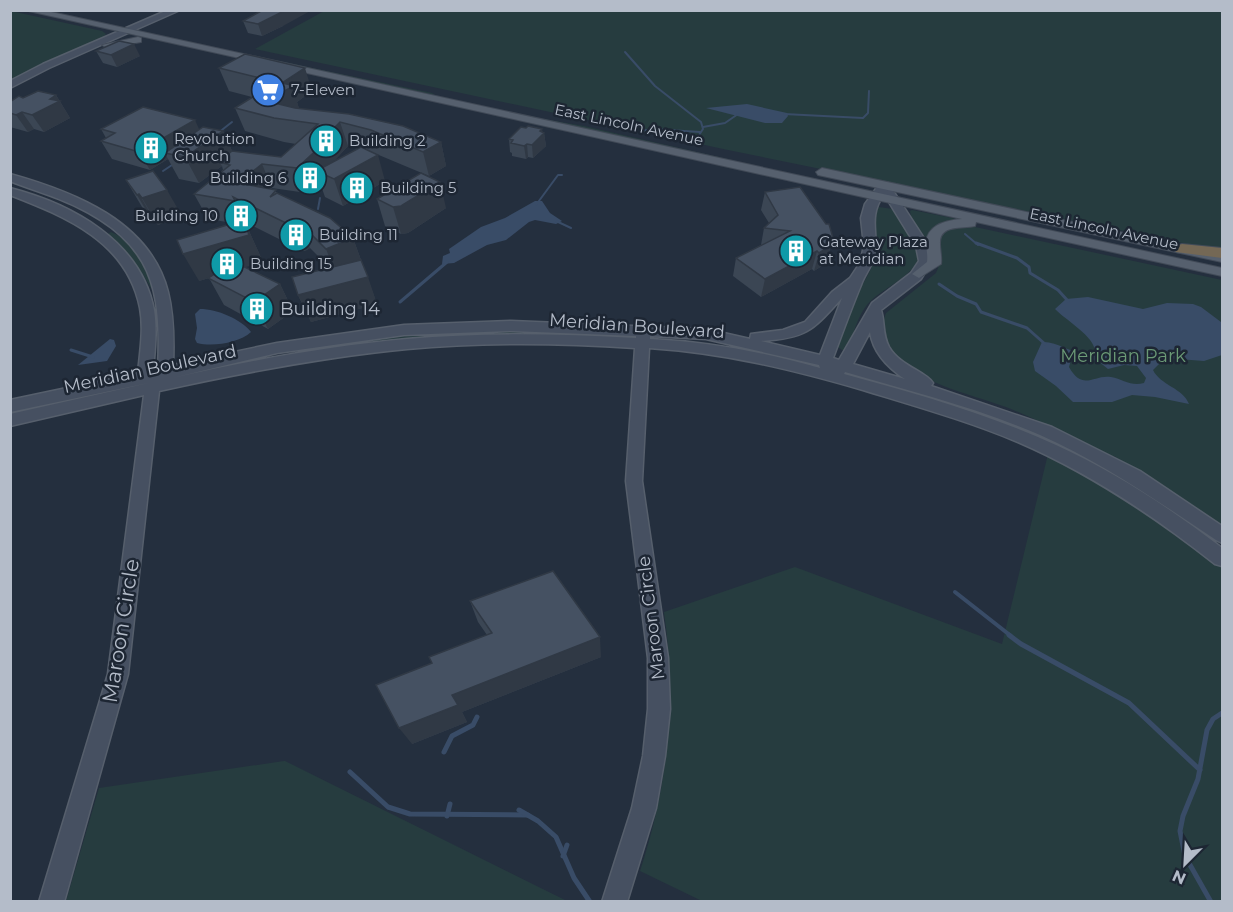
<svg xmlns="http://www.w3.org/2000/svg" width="1233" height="912" font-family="Montserrat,sans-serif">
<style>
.green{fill:#263c3f}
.water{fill:#394c67;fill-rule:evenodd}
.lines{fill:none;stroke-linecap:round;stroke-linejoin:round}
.stream-far3{stroke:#394c67;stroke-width:2}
.stream-far2{stroke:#394c67;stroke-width:3}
.stream-far1{stroke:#394c67;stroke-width:4}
.stream{stroke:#394c67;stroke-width:5}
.secondary-casing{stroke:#565f6c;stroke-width:3}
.primary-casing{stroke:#414a57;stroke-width:2}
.highway-casing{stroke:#434c59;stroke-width:2}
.secondary{fill:#465061;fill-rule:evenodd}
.primary{fill:#56606e;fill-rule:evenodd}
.highway{fill:#746855;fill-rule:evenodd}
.wall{fill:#3b4654;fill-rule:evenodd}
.shaded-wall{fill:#303945}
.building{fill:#455162;stroke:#303945;stroke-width:1.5}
.labels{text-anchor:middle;stroke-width:5;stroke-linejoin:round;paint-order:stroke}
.far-poi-label{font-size:15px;fill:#b4bcc9;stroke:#1d2633;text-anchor:start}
.far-street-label{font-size:15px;fill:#b4bcc9;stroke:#1d2633}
.poi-label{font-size:18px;fill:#b4bcc9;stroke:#1d2633;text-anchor:start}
.street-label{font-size:18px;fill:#b4bcc9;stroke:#1d2633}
.park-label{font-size:18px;fill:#6b9a76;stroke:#1d2633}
.near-street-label{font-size:21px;fill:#b4bcc9;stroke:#1d2633}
</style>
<rect width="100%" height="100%" fill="#242f3e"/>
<g class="green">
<path d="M326,10L1222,11V251L728,150L255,49Z"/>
<path d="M11,11L102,31L106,34L104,36L108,37L11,83Z"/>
<path d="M212,47L432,93L435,95L211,48Z"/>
<path d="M526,116L584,126L736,161L717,158Z"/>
<path d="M879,207L893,209C901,224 915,235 919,252C923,269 887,287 875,297C859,309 854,332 848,350H842L838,347C842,330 850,311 857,295C863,282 872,271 875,257C879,241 868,222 879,207Z"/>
<path d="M912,210L957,219V220L927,239L908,216H911L910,211Z"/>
<path d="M966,225L1222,280V526L1114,456L1111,457C1078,441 1045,423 1011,409C978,396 923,385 898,359C885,347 879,330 886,313L936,273L940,263L938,237L947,228Z"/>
<path d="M111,232C135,241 145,264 155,286L151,288L142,273L108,234Z"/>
<path d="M462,330L578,331L577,334L305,353V350C356,336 409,334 462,330Z"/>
<path d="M1048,454C1110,485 1168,523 1222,565V901H702L640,871C668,786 677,701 664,612L795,567L1002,644Z"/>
<path d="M284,761H285L567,901H66L99,788Z"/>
</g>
<g class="water">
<path d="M747,104L787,113L788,116L782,123H765L706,108Z"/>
<path d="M535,201H542L550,213L562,221L556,224L535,220L529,222L506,240L487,245L454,263L442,264L443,256L450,253L449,249L481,227L505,218Z"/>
<path d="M1088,297L1143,309L1167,303L1193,304L1201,307L1221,322L1222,355L1204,361L1165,358L1153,370C1160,385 1183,388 1189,404L1155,397L1132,395L1112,402H1073L1056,386L1035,371L1033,362L1042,342C1060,341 1074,358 1095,352C1095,336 1065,320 1055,309L1066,299ZM1080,358L1098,361L1108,369L1124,365L1137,366L1146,378L1144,383C1131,387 1123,379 1111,377C1094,374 1083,392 1069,367L1071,360Z"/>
<path d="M200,309C217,309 241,319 251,332C239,343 213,347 197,343L195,339L197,328L195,314Z"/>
<path d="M110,339L114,340L116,346L107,361L78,365Z"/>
</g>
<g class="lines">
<g class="stream-far3">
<path d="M625,52L655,86L701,122L703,129L699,135"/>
<path d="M784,114L863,118L868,113L869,91"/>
<path d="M703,127L725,123L738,114"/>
<path d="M640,131L653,129L700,132"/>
<path d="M218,133L232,122"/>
<path d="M163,171L175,163"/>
<path d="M536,205L558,175H562"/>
<path d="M318,209L320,198"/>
<path d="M556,221L571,228"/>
<path d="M965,234L978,245"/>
</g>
<g class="stream-far2">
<path d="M976,243L1017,258L1029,267L1030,273L1058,290L1068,301"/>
<path d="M939,284L957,296L976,304L981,312L1027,328L1045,344"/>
<path d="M400,302L447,262"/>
<path d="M71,350L93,357"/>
</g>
<path class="stream-far1" d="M955,592L1011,636"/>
<g class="stream">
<path d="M1009,635L1021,644L1129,703L1200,770"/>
<path d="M444,752L452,736L473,725L477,717"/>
<path d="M350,772L388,807L410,814L528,815"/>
<path d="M519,810L538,821L556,837L574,878L590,902"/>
<path d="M447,816L450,804"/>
<path d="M563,856L567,845"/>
<path d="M1211,902L1185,856L1180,831L1183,816L1198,779L1207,730L1213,719L1222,713"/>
</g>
<g class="secondary-casing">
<g id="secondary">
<path d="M168,10H180L49,68L10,88V81L43,64Z"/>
<path d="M10,174C74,192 150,221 168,292C174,316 174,341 173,365L277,343L404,325L511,321L706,329L750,339L751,334L783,330L805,322L832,292L850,278L860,263L864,246L861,218L865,204L880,183H888L929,246L932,261L921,279L881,310C885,322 882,334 889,347C900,366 925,371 933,383L931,386L1052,427L1140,471L1222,526V543L1216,540C1159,502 1103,463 1040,435C978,408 910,391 845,372L844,374C915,393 988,414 1056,445C1115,472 1170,508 1222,548V566L1215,564C1154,516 1090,473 1018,442C968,421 915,406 863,390C791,369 724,353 649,348L642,481L668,658L670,709L665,756L656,808L627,902H602L632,808L643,756L648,709V658L626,481L635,348C559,343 482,342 407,349C323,357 241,373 159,391L128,674L64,902H39L108,674L144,395L10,426V414L153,382L10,412V400L138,373C140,352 144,329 140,308C127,242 67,217 10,195V188C72,204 141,241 154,310C157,329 155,350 153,370L158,369C162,288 152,243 75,206C55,196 32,190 10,181ZM884,194L916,246L919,261L911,273L872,303L839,360L833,358C842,334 851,309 861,285C864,276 870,269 873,260C881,234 866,220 884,194ZM842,298L820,355L761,341C807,338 812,331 842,298ZM511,331L636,336V338C560,334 483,332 407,339C327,346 247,361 168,379L277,353L404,335ZM870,332C873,352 888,368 905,379L853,364ZM650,336L706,339L819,365L820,368C764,352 709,342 650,339Z"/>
</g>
</g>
<g class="primary-casing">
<g id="primary">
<path d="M24,10H42L1222,268V276L976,222L975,226C962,229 939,224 940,244C940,251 942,257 941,264L919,278L912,274L927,262C928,255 926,248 926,242C928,224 948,220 962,219Z"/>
<path d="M138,37L141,38V42L107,48L102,45Z"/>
<path d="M822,168L1222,254V262L818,175L816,172Z"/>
</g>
</g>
<g class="highway-casing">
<path id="highway" d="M1182,244L1222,248V258L1176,252L1174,249L1176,246Z"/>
</g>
<use href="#secondary" class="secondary"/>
<use href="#primary" class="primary"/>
<use href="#highway" class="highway"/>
</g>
<g class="wall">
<path d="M243,21L283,26L262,36L248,33Z"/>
<path d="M96,51L140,56L117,67L103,63Z"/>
<path d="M245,54L312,91L297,102L299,109L441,142L446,166L429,176L374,153L385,181L343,206L325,197L319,180L307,193L272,188L271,189L353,238L377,304L311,322L298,295L330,268L310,248L305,251L301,250L245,222L263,262L244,267L280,284L293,311L268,329L224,305L209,278L199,281L233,223L208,219L194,194L223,170L222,166L199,183L179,179L168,159L150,170L112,159L101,141L106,138L101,129H199L223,131L232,151L281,157L296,144L284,142L245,131L235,108L252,97L229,91L219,68ZM348,146L358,149L333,162Z"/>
<path d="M56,95L70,118L44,132L34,129L28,132L10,127V102L23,98Z"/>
<path d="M526,128L542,129V132L544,133L546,146L533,158L528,157L526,159L512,156V153L510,152L509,139Z"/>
<path d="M126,180L182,216L158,225L155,221L153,222L142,207Z"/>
<path d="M765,192L833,238L828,256L825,264L814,271L812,269L761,297L733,276L736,258L761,245L764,228L769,223L761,210Z"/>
<path d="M377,199L446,208L408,233L401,234L385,226Z"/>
<path d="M470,601L601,657L462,712L467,722L412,744L432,663L487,635L478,622Z"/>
</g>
<g class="shaded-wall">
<path d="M286,10H312L283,26L262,36L258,24Z"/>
<path d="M134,44L140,56L117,67L111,55Z"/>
<path d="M305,68L312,91L297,102L299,108L298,111L266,101L282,83Z"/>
<path d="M56,95L70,118L44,132L32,115L50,99Z"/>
<path d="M22,112L34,129L28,132L16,115Z"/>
<path d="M195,120L203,138L165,153L168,159L150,170L139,152Z"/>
<path d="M340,122L348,146L333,162L316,171L319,180L307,193L297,168L322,140Z"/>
<path d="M542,129L543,134L544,133L546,146L533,158L532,145Z"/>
<path d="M223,131L235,157L219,162L222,166L199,183L185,157Z"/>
<path d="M441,142L446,166L429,176L423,152Z"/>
<path d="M527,144L528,157L526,159L524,146Z"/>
<path d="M378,155L385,181L343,206L334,179Z"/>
<path d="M262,164L272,188L252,206L238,183Z"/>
<path d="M440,182L446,208L408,233L401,234L393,207Z"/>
<path d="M167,190L182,216L158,225L142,198Z"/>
<path d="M139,194L155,221L153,222L137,195Z"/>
<path d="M244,220L263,262L199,281L183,254Z"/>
<path d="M300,223L310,248L305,251L294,226Z"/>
<path d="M353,238L362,263L336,274L326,249Z"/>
<path d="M833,238L828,256L825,264L814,271L819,253Z"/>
<path d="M817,251L812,269L761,297L765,279Z"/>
<path d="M368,277L377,304L311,322L298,295Z"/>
<path d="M280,284L293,311L268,329L254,302Z"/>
<path d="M600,637L601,657L462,712L467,722L412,744L399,728L452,695Z"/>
</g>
<g class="building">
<path d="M263,10H286L258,24L243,21Z"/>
<path d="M119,41L134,44L111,55L96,51Z"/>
<path d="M245,54L305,68L282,83L291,85L290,88L266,101L295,108L349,114L403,126L441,142L423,152L371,130L340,122L322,140H326L324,143L297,168L262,164L238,183L276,190L270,197L277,193L330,218L353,238L326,249L300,223L294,226L290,225L233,197L235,201L194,194L230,165L219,162L232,151L281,157L318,124L274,118L235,108L277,82L219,68Z"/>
<path d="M38,91L56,95L50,99L60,101L32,115L22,112L16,115L10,113V102L19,96L23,98Z"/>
<path d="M143,107L195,120L139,152L101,141L115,133L101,129Z"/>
<path d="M528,126L542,129L540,131L544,133L532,145L527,144L524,146L511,143L513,140L509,139L521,127L526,128Z"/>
<path d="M203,127L223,131L185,157L165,153Z"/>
<path d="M361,147L378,155L334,179L316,171Z"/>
<path d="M153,171L167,190L142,198L139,194L137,195L126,180Z"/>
<path d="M421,173L440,182L401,206L393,207L377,199Z"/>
<path d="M800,187L826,224H829L833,238L830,246L819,253L817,251L765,279L736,258L790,231L764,228L778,215L765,192Z"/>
<path d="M244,220L249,235L183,254L177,240Z"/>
<path d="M361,260L368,277L298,295L292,277Z"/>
<path d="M234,262L280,284L254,302L208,278Z"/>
<path d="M553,571L600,637L452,695L458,705L399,728L376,685L432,663L429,657L492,633L470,601Z"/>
</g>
<defs>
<g id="supermarket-disc" transform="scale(1.725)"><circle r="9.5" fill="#3f7fe0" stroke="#1d2633"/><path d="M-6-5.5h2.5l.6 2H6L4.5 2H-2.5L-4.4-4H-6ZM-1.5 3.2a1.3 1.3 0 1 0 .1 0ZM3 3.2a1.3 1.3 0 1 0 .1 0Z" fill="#fff"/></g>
<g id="building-disc" transform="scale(1.725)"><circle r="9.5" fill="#0f9aa8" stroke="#1d2633"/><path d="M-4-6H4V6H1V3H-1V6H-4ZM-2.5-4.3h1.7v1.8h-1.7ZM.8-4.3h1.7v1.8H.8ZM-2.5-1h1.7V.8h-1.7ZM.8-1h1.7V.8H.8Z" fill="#fff"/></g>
</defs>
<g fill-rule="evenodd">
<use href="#supermarket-disc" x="268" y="90"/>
<use href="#building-disc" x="326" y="141"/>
<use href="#building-disc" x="151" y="148"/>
<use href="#building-disc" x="310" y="178"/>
<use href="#building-disc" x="357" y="188"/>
<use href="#building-disc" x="241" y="216"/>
<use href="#building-disc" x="296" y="235"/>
<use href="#building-disc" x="796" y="251"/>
<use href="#building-disc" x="227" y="264"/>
<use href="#building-disc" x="257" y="309"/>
</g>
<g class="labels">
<g class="far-poi-label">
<text x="291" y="95">7-Eleven</text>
<text x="174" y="144">Revolution<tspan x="174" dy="17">Church</tspan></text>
<text x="349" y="146">Building 2</text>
<text x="287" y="183" text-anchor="end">Building 6</text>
<text x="380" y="193">Building 5</text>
<text x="218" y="221" text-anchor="end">Building 10</text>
<text x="319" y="240">Building 11</text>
<text x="819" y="247">Gateway Plaza<tspan x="819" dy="17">at Meridian</tspan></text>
<text x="250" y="269">Building 15</text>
</g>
<g class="far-street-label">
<text transform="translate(629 125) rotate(12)" y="5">East Lincoln Avenue</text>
<text transform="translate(1104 229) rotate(12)" y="5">East Lincoln Avenue</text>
</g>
<g class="poi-label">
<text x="280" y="315">Building 14</text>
</g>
<g class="street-label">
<text transform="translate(637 326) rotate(4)" y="6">Meridian Boulevard</text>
<text transform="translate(150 369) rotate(-12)" y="6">Meridian Boulevard</text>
<text transform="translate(651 618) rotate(-97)" y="6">Maroon Circle</text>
</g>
<g class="park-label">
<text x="1123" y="362">Meridian Park</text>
</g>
<g class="near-street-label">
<text transform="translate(121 631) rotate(-81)" y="7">Maroon Circle</text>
</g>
</g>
<rect width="1233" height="912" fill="none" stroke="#b4bcc9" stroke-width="24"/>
<g transform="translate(1185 864) rotate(204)" stroke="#1d2633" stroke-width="4.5" paint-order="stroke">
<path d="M0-4.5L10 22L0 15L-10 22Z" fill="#b4bcc9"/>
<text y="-9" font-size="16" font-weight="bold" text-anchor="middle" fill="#b4bcc9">N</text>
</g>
</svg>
